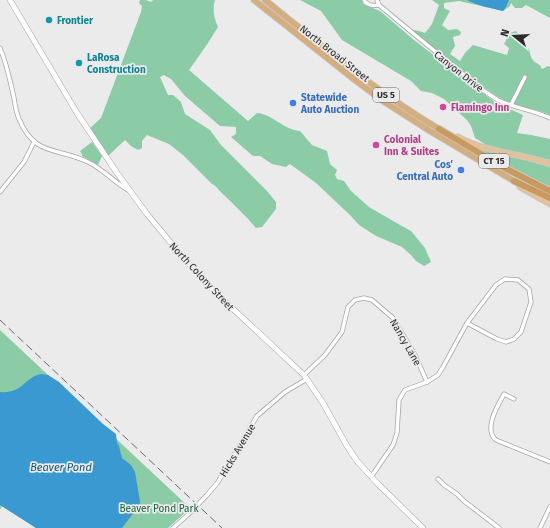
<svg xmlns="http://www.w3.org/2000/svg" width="550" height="528" font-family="'Fira Sans',sans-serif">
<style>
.green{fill:#8bcba5}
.water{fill:#3999d0}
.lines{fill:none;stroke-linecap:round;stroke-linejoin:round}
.minor-casing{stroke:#a6a6a7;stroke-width:5}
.secondary-casing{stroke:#a6a6a7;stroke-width:6}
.primary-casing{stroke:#c8c8c8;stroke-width:7}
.trunk-casing{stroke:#c8c8c8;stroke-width:7}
.motorway-casing{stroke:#c8c8c8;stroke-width:8}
.minor{stroke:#fff;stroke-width:3.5}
.secondary{stroke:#fff;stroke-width:5}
.primary{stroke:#dfc29e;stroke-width:5.5}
.trunk{stroke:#d4ae7e;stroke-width:5.5}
.motorway{stroke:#ca995d;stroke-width:6}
.rail{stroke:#6a6a6b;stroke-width:1;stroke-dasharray:8 4;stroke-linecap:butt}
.minor-bridge-casing{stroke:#a6a6a7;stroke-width:5;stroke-linecap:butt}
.minor-bridge{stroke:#fff;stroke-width:3.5}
.culture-dot{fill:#0f9aa8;stroke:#ebebec;stroke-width:1.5}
.shop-dot{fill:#3f7fe0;stroke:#ebebec;stroke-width:1.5}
.hotel-dot{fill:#d1479c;stroke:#ebebec;stroke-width:1.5}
.labels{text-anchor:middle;stroke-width:3.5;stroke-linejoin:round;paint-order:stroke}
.shield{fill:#ebebec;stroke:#656566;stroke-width:1}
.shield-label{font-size:9px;font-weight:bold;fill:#2c2c2c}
.culture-label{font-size:10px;font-weight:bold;fill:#0d838f;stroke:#ebebec;text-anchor:start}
.street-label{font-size:10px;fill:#2c2c2c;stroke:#ebebec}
.shop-label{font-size:10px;font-weight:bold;fill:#366cbe;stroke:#ebebec;text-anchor:start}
.hotel-label{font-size:10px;font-weight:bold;fill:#b23c85;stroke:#ebebec;text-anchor:start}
.park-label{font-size:10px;fill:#185f3c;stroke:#ebebec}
.water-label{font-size:11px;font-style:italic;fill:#0c567b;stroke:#ebebec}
</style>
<rect width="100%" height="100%" fill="#ebebec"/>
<g class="green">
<path d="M140,0H146L151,2L153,0H215C212,9 214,18 218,27L206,46L189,70L248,121L257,113C272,114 284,130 300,131L312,145L327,151L330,164L337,170L335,175L337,179L344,181L351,191L369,207L400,225L411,231L425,248L431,262L424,266L416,261L411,255L402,247L376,236L359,225L351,216L316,183L290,164L286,167L272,164L260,156H253L231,137L236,134V127L220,126L185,96L171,79L164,75L160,77L168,95H173L181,102L185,114L210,130L221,145L267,191L276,202V209L262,227L256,228C246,216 235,206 224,195C219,191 218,187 212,184L183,155L169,144L147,135L142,141V148L138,150L131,146L125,140L108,156L90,128L101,118L141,12L142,6L139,3Z"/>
<path d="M300,0H362L363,4L380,11L414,40L496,103L523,115L517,133L531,135L550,139V160L488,146L475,138L471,126L467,120L444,99L432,93L421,91L411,81L342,40L321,11Z"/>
<path d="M432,0H550V18L526,5L522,8H515L511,3L510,6L503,11L459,1L444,3V8L450,11L442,25L448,30L457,29L461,32L460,35L453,37L455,46L450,54L460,61L465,53L473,45L507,55L509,48L504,44L510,33L516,31L523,41L522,46L529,49C530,54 531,59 535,62C539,65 539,63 542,69L548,66L550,67V115C537,109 522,108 509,102C496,97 486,89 475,81C453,65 433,47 412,30L419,31L425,33L432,24L439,5Z"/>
<path d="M92,142L102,156L98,165L82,156V154L80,151Z"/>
<path d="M481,148L550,167V189L500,163L481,151Z"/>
<path d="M0,330L190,508L168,528H36L26,521L2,506L0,510Z"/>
</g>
<g class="water">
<path d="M467,0H509L506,7L503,11C491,8 478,6 467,0Z"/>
<path d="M41,374L48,375L59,382L103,424L116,434L117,443L119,446L122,458L131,465L135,472L140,501L139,508L131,516L122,528H36L0,505V392C23,394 23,378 41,374Z"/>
</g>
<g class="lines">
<g class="minor-casing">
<g id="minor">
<path d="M364,0C367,6 373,6 379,5"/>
<path d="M377,0L379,5C403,25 427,45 452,65C466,77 482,91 498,100C514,108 533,110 550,118"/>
<path d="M0,48C7,64 10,81 14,98C15,105 16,112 19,119C35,157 57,147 88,162C103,169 114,182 128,190"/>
<path d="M511,105L525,77"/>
<path d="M0,192L24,162L34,142"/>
<path d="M304,375L325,355L342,332L348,307L355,300L364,298L372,300L393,318L415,355L427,382"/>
<path d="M514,399L504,394C498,405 483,429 496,440L550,462"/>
<path d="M371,477L393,445L397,433L399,400L405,390L427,382L438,375L443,367L467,323L496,285L505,279L518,280L529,289L531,302L521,332L514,339L506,342L497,339L467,323"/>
<path d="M438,479L444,485L457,494L464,501L499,528"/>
<path d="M207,495L218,482L257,416L285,392L307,379"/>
<path d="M173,528L191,512"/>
<path d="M540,528L550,507"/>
</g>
</g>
<g class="secondary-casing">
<path id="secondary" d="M10,0L77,113L117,173L147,214L181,255L218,295L304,375L323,403L347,446L357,461L379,485L423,528"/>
</g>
<g class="primary-casing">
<g id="primary">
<path d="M458,137C487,153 520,153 550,164"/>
<path d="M520,187L550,204"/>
</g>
</g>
<g class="trunk-casing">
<g id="trunk">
<path d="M254,0L355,80L383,101L430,131L514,181"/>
<path d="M265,0C321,45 376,92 439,129"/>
</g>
</g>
<g class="motorway-casing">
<g id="motorway">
<path d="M439,129L503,167L550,191"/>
<path d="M514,181L550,198"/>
</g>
</g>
<use href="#minor" class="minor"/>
<use href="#secondary" class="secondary"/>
<use href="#primary" class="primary"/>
<use href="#trunk" class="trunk"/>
<use href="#motorway" class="motorway"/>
<path class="rail" d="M0,320L222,528"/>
<g class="minor-bridge-casing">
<path id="minor-bridge" d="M191,512L207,495"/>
</g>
<use href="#minor-bridge" class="minor-bridge"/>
</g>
<g class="culture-dot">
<circle cx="49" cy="20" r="4"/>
<circle cx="79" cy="63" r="4"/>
</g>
<g class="shop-dot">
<circle cx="293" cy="103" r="4"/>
<circle cx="461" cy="170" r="4"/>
</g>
<g class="hotel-dot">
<circle cx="443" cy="107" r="4"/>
<circle cx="376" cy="145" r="4"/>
</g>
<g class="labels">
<g class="shield">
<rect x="373" y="88" width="26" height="14" rx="3"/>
<rect x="479" y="154" width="30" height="14" rx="3"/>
</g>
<g class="shield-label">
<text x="386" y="98">US 5</text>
<text x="494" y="164">CT 15</text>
</g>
<g class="culture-label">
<text x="57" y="24">Frontier</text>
<text x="87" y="61">LaRosa<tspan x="87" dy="12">Construction</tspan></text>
</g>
<g class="street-label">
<text transform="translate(335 53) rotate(38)" y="4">North Broad Street</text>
<text transform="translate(459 71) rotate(38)" y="4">Canyon Drive</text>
<text transform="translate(202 276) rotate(47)" y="4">North Colony Street</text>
<text transform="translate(406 342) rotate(60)" y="4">Nancy Lane</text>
<text transform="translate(237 450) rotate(-59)" y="4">Hicks Avenue</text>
</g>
<g class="shop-label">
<text x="301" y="101">Statewide<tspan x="301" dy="12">Auto Auction</tspan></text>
<text x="453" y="168" text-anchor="end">Cos'<tspan x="453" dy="12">Central Auto</tspan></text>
</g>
<g class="hotel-label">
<text x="451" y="111">Flamingo Inn</text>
<text x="384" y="143">Colonial<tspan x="384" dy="12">Inn &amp; Suites</tspan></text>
</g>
<g class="park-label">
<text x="159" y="512">Beaver Pond Park</text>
</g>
<g class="water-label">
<text x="61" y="471">Beaver Pond</text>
</g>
</g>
<g transform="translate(514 36) rotate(288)" stroke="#ebebec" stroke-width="3" paint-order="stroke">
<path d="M0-3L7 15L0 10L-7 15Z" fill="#2c2c2c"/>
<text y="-6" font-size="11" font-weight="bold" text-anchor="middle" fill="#2c2c2c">N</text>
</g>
</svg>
